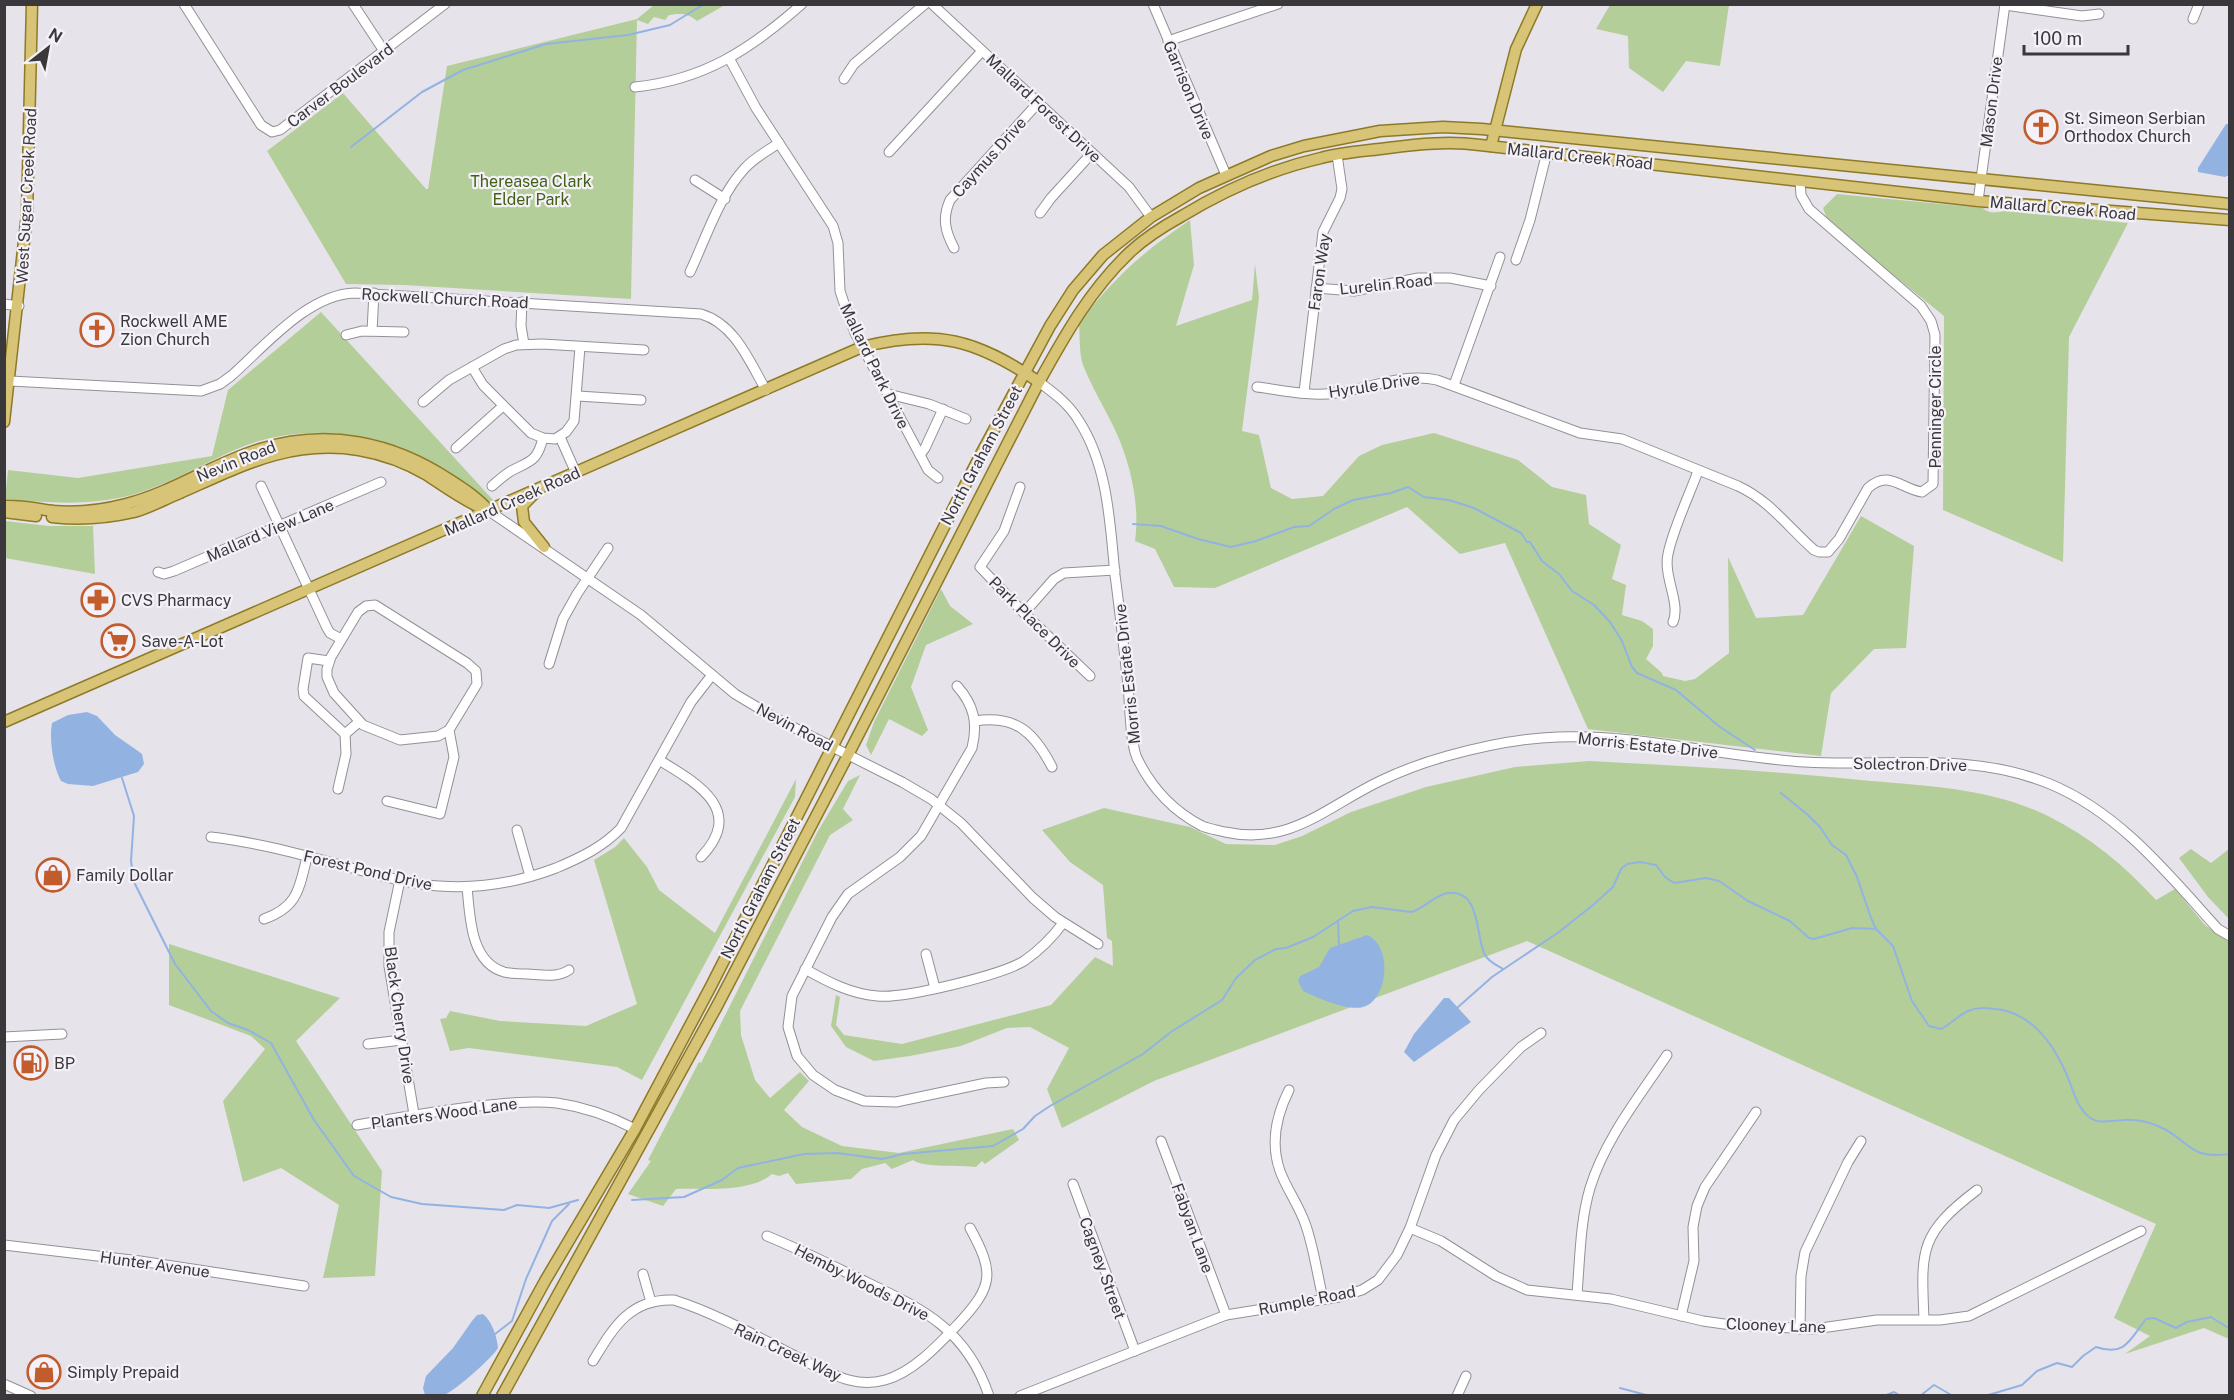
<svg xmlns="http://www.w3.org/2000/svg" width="2234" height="1400" font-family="'Public Sans',sans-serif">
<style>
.green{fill:#b4ce9a}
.water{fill:#92b3e2}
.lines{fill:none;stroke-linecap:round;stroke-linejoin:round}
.stream{stroke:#92b3e2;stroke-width:2}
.minor-casing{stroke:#939097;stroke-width:11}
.major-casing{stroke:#8e7a26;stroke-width:13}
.minor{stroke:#fff;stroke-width:9}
.major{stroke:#d7c476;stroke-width:10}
.labels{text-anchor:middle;stroke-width:4.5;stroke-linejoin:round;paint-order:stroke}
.street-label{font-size:16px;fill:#3a383b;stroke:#f4f1f9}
.poi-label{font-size:16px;fill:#3a383b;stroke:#f4f1f9;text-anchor:start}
.park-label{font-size:16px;fill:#416014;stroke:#f4f1f9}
</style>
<rect width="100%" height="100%" fill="#e7e3eb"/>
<g class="green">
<path d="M654,5H725L697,21C688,13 680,13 669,15L665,20L654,17L648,24L637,20L631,299L404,285L346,284L267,151L343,93L426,189H428L447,66L637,19Z"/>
<path d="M1610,5H1729L1720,66L1686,61L1663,92L1629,68L1628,36L1596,29Z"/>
<path d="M1837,194L1983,208C1990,215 1997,212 2005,211L2128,223L2069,337L2063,562L1943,510L1944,316L1828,222L1823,208Z"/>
<path d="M1190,220L1194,265L1176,326L1252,300L1255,264L1259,298L1242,431L1259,435L1271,488L1292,499L1323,496L1359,456L1382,445L1434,433L1518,460L1552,487L1586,495L1589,524L1621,545L1612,579L1626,585L1622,615L1642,621L1653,629V646L1646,659L1662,673L1663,676L1685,681L1695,679L1729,653L1728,557L1756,618L1803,615L1861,516L1914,546L1906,648L1874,649L1831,693L1821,756L1588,729L1505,543L1460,554L1407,507L1215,588L1174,587L1155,549L1135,541C1140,506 1131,465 1116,432C1106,410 1092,388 1083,365C1079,353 1080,337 1079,324C1112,279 1144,251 1190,220Z"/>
<path d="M321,312L493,500L487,503C465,489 443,476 420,463C410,457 400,449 389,445C341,427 283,429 237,449C202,464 169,484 132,495C89,506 49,503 5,499L8,470L78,478L212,456L228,390Z"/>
<path d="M5,521L49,526H93L95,574L5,558Z"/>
<path d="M941,589L950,606L973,624L926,645L911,687L928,730L922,736L889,719L871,755L866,745L874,722Z"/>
<path d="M1589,761C1683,766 1777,771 1871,781C1931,786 1993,789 2048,816C2090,837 2124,865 2156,900L2175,889L2205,925L2229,942V1339L2204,1328L2125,1354L2150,1336L2114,1318L2156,1224L1527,941L1154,1081L1062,1128L1047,1089L1069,1048L1030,1027L1007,1028L961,1046L910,1056L874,1061L846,1047L831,1026L836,995L840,997L836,1025L844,1035L902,1044L1051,1005L1095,957L1113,966L1112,941L1107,938L1103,885L1070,862L1042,830L1104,808L1190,827L1226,844L1275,845L1302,836L1351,812L1426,787L1515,767Z"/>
<path d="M860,775L843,809L853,820L830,835L740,1011L741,1035L755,1080L770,1098L800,1072L809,1081L784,1110L802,1127L842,1146L899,1153L1013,1129L1019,1140L985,1164L982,1161L976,1167C961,1165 923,1168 913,1160L892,1169L885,1163L862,1169L851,1179L796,1184L788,1173L779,1176L772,1174C750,1193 704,1188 676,1189L663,1206L628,1194L651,1161L648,1160L699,1062L701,1063L818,831L848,781Z"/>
<path d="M796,779L795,797L642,1080L617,1067L469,1048L450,1051L440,1019L446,1018L450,1011L500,1021L586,1026L637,1004L594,860L615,847L624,838L647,867L659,890L715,933Z"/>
<path d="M2191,849L2211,863L2229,849V919L2208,897L2179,858Z"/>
<path d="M169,944L340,998L296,1041L382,1171L375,1276L323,1278L339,1205L281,1168L243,1182L223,1101L265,1049L251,1036L169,1005Z"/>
</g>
<g class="water">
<path d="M2226,124H2229V175L2225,177L2198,172V168Z"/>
<path d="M87,712L97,716L115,735L138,751L142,754L144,764L138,772L93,786L68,784L61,781C53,766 49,740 52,723L68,715Z"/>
<path d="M1367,935C1392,945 1389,996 1366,1006C1350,1013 1318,998 1303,991L1298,981L1300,976L1319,967L1330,948Z"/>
<path d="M1444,998H1449L1471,1022L1414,1062L1404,1052L1414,1034Z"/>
<path d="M483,1314C492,1321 497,1337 498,1348C492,1358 455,1391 444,1395C439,1397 430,1396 425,1395L423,1388L426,1376L453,1348L472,1321L477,1315Z"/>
</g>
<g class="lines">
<g class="stream">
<path d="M351,147L422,92L463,70L546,44L628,35L670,25L704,4"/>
<path d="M1133,524L1161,526L1198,539L1231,547L1256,541L1294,527L1309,526L1334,509L1353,500L1391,493L1408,487L1424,497L1449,500L1474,508L1521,533L1527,542H1530L1542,561L1559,574L1572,591L1594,605L1610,622L1622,641L1632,667L1637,673L1676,690L1720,727L1755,750"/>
<path d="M122,778L134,816L131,861L134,882L175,964L211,1011L228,1023L248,1030L271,1043L314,1120L354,1176L391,1197L422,1204L504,1210L517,1205L549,1208L578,1200"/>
<path d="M1781,793L1808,815L1820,827L1832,845L1846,855L1857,877L1871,918L1876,929L1893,946L1912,1001L1929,1026L1941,1029C1951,1024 1959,1015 1968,1011C1977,1007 1986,1008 1995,1009C2031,1012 2052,1042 2066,1073C2073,1088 2075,1105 2089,1117C2099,1125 2113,1120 2125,1120C2137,1119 2149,1122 2160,1127C2190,1140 2188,1160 2230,1154"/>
<path d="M1338,921L1339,945"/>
<path d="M1457,1008L1492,977L1559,932L1593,905L1613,887L1621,869L1627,864L1640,862L1656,865L1665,877L1674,883L1706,878L1719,881L1748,901L1790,921L1809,938L1814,939L1852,928L1876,929"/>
<path d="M632,1200L684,1197L722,1180L738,1168L804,1154L837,1153L882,1159L903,1154L993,1146L1023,1129L1035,1116L1050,1106L1143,1054L1171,1032L1222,1000L1236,978L1255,960L1276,949L1286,948L1313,937L1353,911L1372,907L1411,912C1424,909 1434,895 1448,893C1482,889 1475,937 1485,955C1489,962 1496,965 1503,969"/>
<path d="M495,1334L512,1321L526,1279L552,1221L569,1204"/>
<path d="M1620,1388L1650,1396"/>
<path d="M1884,1396L1894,1392L1901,1396"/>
<path d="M1920,1396L1934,1385L1953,1396"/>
<path d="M1985,1396L2022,1385L2037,1371L2057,1363L2072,1367L2083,1356L2096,1347C2126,1357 2130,1339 2146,1319L2154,1318L2176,1328L2187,1322L2211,1317L2230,1329"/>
</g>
<g class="minor-casing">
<g id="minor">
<path d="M184,4L261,125L272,132L280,130L445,4"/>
<path d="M353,4L384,51"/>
<path d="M932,4L1129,187L1151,217"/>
<path d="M1153,4L1226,175"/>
<path d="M2005,5L2082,16L2099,14"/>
<path d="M2193,19L2199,4"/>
<path d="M1168,41L1278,4"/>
<path d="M729,58L756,108L833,226L838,243L840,291L845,306L855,333L928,470L938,478"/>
<path d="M844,79L854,64L925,4"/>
<path d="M635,87C704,80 751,49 802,4"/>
<path d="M889,152L982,51"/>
<path d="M695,180L725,199"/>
<path d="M1978,201L2005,4"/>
<path d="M1040,213L1051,198L1092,153"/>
<path d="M954,248C945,231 942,218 950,200L1038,103"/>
<path d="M1516,260L1530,220L1547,152"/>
<path d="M690,272C706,238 719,196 745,168C754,158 767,151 779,143"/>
<path d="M1316,288L1354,291L1418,278H1450L1491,286"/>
<path d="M522,302L521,326L524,344"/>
<path d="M4,304L19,306"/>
<path d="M372,331L374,293"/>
<path d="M346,335L362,331L404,332"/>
<path d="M472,367L483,385L531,433L543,438L555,439L566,432L574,421L580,347"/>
<path d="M10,381L201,391L220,384L231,376C265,346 308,294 355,293L701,314C735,324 749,361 766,390"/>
<path d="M1039,382C1054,393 1069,404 1079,421C1108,466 1110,523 1115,575C1120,612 1124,649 1128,686C1130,705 1130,742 1137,758C1151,787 1173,811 1202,826C1209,829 1218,830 1225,832C1290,846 1326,807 1380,781C1401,771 1425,762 1447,756C1483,746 1521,738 1558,737C1640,734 1722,757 1805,762C1889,767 1969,751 2050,784C2120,813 2169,875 2218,929L2230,936"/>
<path d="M1454,385L1500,257"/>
<path d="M1257,387C1282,390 1311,397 1336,393C1369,389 1403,372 1437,380L1580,433L1622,439L1738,486C1769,500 1789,528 1814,550L1819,552H1828L1839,539L1868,488C1889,469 1901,489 1922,492L1933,484L1935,335L1931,321L1921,306L1809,209L1801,195L1800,181"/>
<path d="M1304,392L1323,232L1340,198L1342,189L1337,155"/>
<path d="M888,394L929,404L966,419"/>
<path d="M578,396L641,400"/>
<path d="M423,402L449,380L504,349L516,345L542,344L644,350"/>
<path d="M560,437L576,473"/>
<path d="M456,448L503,406"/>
<path d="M920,455L925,448L943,409"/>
<path d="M261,486L327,628L330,633L341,639"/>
<path d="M492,486C498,481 504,475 511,471C530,461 537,462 543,438"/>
<path d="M1020,487L1004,531L980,567L1024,613L1090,676"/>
<path d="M489,511L641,615L735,694L777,719L902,782L931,799L961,823L1033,898L1055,917L1098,944"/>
<path d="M158,572L164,574L174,571L381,482"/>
<path d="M375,605L467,663L476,671L477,684L449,730L438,736L400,740L363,725L334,693L327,677V669L331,657L358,612L366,606Z"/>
<path d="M1024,613L1054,579L1064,573L1115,570"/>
<path d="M1673,622C1681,603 1663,577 1668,554C1673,529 1689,496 1698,471"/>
<path d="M329,661L308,658L303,689L304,696L345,734L359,722"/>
<path d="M549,664L563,619L577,594L608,548"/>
<path d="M957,686C974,705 978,723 972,748L921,836L900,857L848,894L832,917L792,996L788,1027L797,1056L813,1075L835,1090L864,1101L896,1102L986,1083L1004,1082"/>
<path d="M975,721C1016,715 1034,732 1052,767"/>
<path d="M659,760C697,783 746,810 701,857"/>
<path d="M338,789L346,754L345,734"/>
<path d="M387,801L440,814L454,757L449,730"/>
<path d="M517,830L530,876"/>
<path d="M211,837C264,843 316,859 367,872C391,878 415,885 439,886C478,889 519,882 556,868C580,858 603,847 621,828L691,702L712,675"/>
<path d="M400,880L389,932V966L414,1114"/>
<path d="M467,887C470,916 470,962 504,972C512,974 520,974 528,974C542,975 557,978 569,970"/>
<path d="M264,919C298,907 299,889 307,857"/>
<path d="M926,954L935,988"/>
<path d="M805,969C828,982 851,994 877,996C904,999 1001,975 1024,961C1040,950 1052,938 1063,923"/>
<path d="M4,1037L62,1034"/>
<path d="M368,1044L402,1040"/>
<path d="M1289,1090C1276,1116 1270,1143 1280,1171C1287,1190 1300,1207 1306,1226C1314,1249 1317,1274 1323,1298"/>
<path d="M357,1125C395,1118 432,1112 470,1107C499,1104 528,1100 557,1103C585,1107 610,1116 635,1129"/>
<path d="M1161,1141L1226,1315"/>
<path d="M1073,1184L1135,1351"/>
<path d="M1410,1228L1441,1241L1496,1276L1527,1290L1611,1299L1703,1321L1731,1325L1814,1329L1877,1320H1940L1969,1316L2141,1231"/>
<path d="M767,1236C799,1249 829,1264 860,1279C920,1308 966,1327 989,1396"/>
<path d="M4,1245L140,1261L304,1286"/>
<path d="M643,1274L651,1302"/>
<path d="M1577,1294C1580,1259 1580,1222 1590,1188C1605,1139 1639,1097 1667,1055"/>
<path d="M1681,1316L1694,1261L1693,1227L1697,1206L1705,1187L1756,1112"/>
<path d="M1924,1319C1921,1250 1919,1234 1977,1190"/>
<path d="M1800,1329L1801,1276L1805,1252L1848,1162L1861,1141"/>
<path d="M593,1361C613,1328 630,1298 674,1300C715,1313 756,1336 795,1356C812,1364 830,1375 849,1380C860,1383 874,1383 885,1380C914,1372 940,1343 960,1322C994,1285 994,1272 970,1228"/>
<path d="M4,1384L31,1396"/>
<path d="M1020,1396L1226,1315L1339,1297L1362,1290L1378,1280L1397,1255L1410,1228L1436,1155L1454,1120L1479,1090L1521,1047L1541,1033"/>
<path d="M1457,1396L1466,1376"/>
</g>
</g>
<g class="major-casing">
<g id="major">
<path d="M1491,146L1516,49L1537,4"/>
<path d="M4,422L27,214L32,4"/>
<path d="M534,494L522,506L524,522L544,547"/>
<path d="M4,506C21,505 38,509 54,511C78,513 103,510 126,504C173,492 214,463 260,449C327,428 393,442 450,480C464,489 478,498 489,511"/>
<path d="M4,512L36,516"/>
<path d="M52,517C78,520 108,518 134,512C149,508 165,499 180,493C241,466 291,439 359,450C382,454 407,463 427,475C447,488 464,501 486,510"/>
<path d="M4,722L862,347C936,328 977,340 1039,382"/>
<path d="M482,1396L545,1281L635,1129L711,986L982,452L1050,326L1073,290L1103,255L1151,217L1199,188L1271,156L1304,146L1380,131L1443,127L1482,129L2230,204"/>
<path d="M502,1396L717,1006L848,755L1039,382C1065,335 1090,290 1130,252C1145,238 1164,226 1182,216C1225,190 1272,169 1321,158C1343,152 1366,151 1388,148C1419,144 1449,141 1480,145L1978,201L2230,220"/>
</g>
</g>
<use href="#minor" class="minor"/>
<use href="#major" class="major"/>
</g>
<defs>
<g id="church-ring" transform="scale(1.725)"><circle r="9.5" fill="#f4f1f9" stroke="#c25c2d" stroke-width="1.5"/><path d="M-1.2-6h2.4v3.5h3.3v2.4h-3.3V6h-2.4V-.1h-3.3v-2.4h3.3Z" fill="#c25c2d"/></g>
<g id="pharmacy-ring" transform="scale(1.725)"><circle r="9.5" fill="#f4f1f9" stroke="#c25c2d" stroke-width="1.5"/><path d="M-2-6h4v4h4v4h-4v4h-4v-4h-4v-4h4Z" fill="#c25c2d"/></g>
<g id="supermarket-ring" transform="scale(1.725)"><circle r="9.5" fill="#f4f1f9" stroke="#c25c2d" stroke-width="1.5"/><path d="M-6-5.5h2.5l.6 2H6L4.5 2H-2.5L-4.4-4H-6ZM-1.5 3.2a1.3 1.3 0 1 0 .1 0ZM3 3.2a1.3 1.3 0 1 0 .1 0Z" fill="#c25c2d"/></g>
<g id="shop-ring" transform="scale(1.725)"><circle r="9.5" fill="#f4f1f9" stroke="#c25c2d" stroke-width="1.5"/><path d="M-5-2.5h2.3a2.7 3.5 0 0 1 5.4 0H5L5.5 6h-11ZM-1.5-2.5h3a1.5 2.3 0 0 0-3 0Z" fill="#c25c2d"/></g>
<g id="fuel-ring" transform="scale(1.725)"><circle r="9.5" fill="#f4f1f9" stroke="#c25c2d" stroke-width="1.5"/><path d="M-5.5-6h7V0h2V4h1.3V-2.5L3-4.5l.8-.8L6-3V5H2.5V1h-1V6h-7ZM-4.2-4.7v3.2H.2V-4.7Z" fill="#c25c2d"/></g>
</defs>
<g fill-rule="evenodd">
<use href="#church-ring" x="2041" y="127"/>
<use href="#church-ring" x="97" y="330"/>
<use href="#pharmacy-ring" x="98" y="600"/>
<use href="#supermarket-ring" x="118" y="641"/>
<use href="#shop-ring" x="53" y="875"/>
<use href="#fuel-ring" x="31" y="1063"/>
<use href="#shop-ring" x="44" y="1372"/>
</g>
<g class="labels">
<g class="street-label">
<text transform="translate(340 85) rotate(-37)" y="6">Carver Boulevard</text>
<text transform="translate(1189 90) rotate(67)" y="6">Garrison Drive</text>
<text transform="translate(1991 102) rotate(-83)" y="6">Mason Drive</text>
<text transform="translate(1044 108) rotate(43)" y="6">Mallard Forest Drive</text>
<text transform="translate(1580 156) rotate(6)" y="6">Mallard Creek Road</text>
<text transform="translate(989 157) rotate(-48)" y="6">Caymus Drive</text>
<text transform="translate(26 196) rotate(-87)" y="6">West Sugar Creek Road</text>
<text transform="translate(2063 208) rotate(5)" y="6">Mallard Creek Road</text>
<text transform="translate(1319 272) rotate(-82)" y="6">Faron Way</text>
<text transform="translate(1386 284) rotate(-6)" y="6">Lurelin Road</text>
<text transform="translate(445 298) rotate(3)" y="6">Rockwell Church Road</text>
<text transform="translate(875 366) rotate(64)" y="6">Mallard Park Drive</text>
<text transform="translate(1374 385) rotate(-9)" y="6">Hyrule Drive</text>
<text transform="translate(1935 407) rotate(-90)" y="6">Penninger Circle</text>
<text transform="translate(981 455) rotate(-62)" y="6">North Graham Street</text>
<text transform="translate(236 461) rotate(-22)" y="6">Nevin Road</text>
<text transform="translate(512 501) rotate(-24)" y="6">Mallard Creek Road</text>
<text transform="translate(270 530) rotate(-23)" y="6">Mallard View Lane</text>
<text transform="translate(1035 622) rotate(45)" y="6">Park Place Drive</text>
<text transform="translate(1127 674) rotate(-96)" y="6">Morris Estate Drive</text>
<text transform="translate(795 727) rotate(28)" y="6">Nevin Road</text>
<text transform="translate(1648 745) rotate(6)" y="6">Morris Estate Drive</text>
<text transform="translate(1910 764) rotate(1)" y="6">Solectron Drive</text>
<text transform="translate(368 870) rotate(13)" y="6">Forest Pond Drive</text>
<text transform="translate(760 888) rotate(-63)" y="6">North Graham Street</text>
<text transform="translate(400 1015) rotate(82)" y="6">Black Cherry Drive</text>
<text transform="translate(444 1113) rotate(-8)" y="6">Planters Wood Lane</text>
<text transform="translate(1193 1228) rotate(70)" y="6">Fabyan Lane</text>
<text transform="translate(155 1264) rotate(8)" y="6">Hunter Avenue</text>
<text transform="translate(1103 1268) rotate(70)" y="6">Cagney Street</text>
<text transform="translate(862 1282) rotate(27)" y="6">Hemby Woods Drive</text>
<text transform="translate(1307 1300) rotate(-11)" y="6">Rumple Road</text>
<text transform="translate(1776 1325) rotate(2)" y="6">Clooney Lane</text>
<text transform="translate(788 1352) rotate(25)" y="6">Rain Creek Way</text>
</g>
<g class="poi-label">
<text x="2064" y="124">St. Simeon Serbian<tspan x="2064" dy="18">Orthodox Church</tspan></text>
<text x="120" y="327">Rockwell AME<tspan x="120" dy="18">Zion Church</tspan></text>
<text x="121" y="606">CVS Pharmacy</text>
<text x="141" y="647">Save-A-Lot</text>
<text x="76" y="881">Family Dollar</text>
<text x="54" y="1069">BP</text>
<text x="67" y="1378">Simply Prepaid</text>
</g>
<g class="park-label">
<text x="531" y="187">Thereasea Clark<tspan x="531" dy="18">Elder Park</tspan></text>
</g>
</g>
<rect width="2234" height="1400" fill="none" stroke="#3a383b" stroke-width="12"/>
<g transform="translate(48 48) rotate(31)" stroke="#f4f1f9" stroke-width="4.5" paint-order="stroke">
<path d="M0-4.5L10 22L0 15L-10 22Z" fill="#3a383b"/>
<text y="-9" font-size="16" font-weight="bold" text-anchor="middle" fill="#3a383b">N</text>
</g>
<path d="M2024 45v9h104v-9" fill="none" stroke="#3a383b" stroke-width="3"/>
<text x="2033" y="45" font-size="18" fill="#3a383b" stroke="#f4f1f9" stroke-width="4.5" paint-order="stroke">100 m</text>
</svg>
